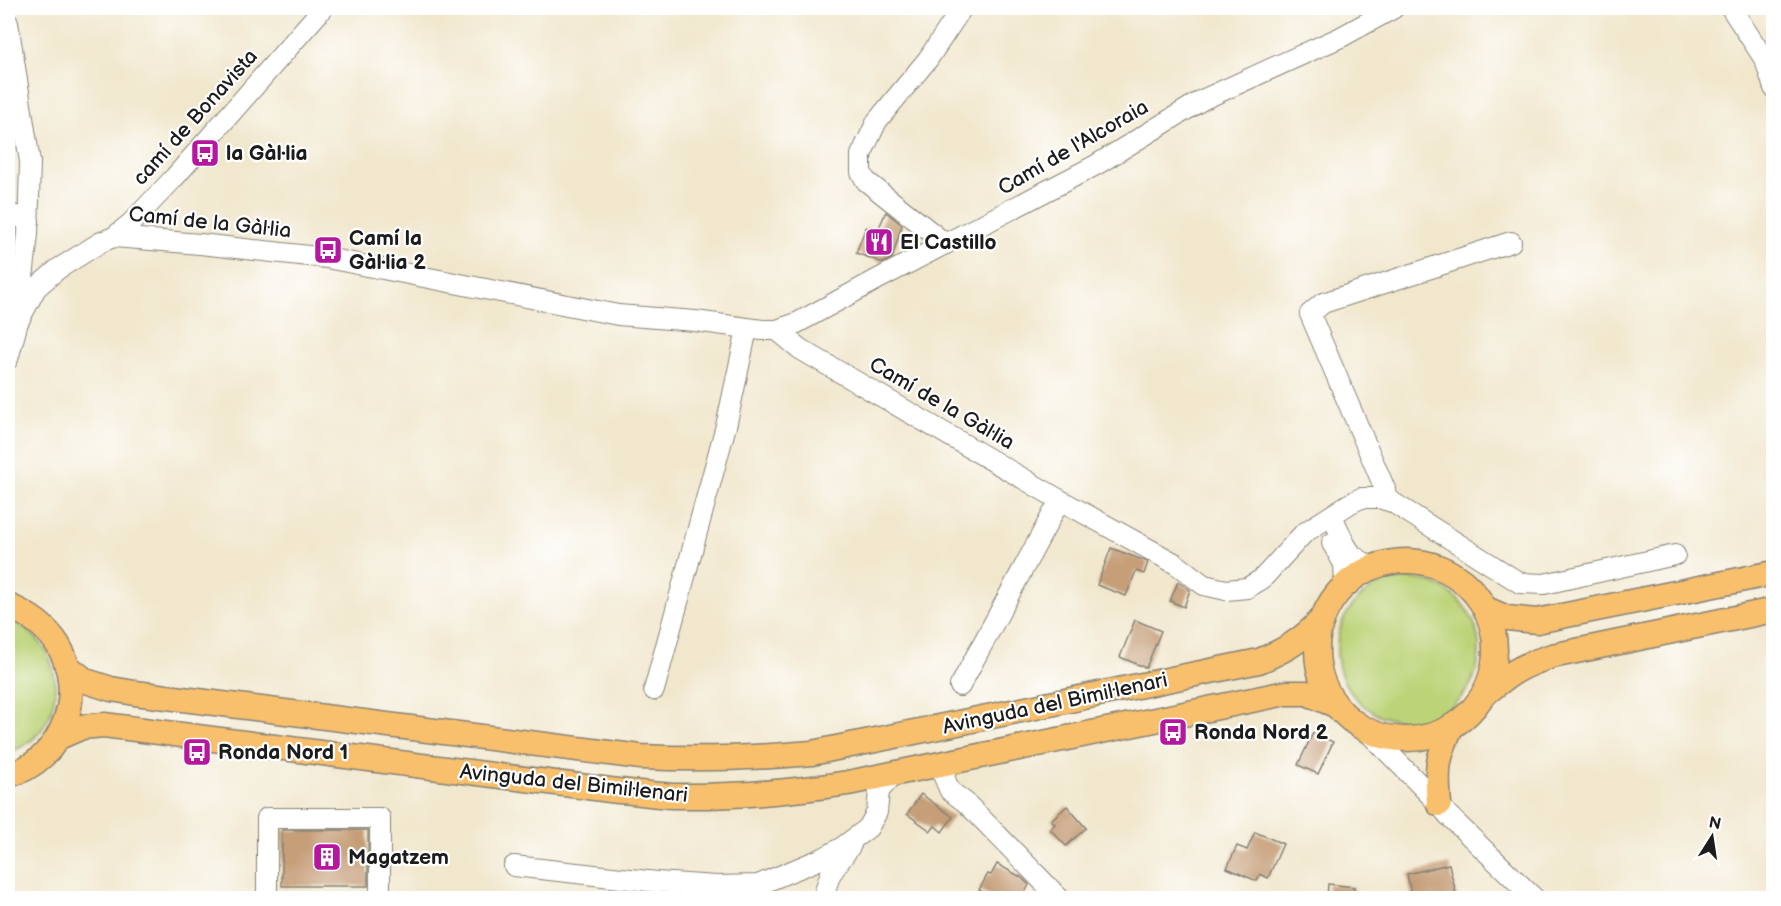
<svg xmlns="http://www.w3.org/2000/svg" width="1781" height="906" font-family="'Balsamiq Sans',sans-serif">
<style>
.green{fill:#bcd377;stroke:#6c784a;stroke-width:1.5}
.building{fill:#c69f79}
.lines{fill:none;stroke-linecap:round;stroke-linejoin:round}
.minor-casing{stroke:#868274;stroke-width:22}
.major-casing{stroke:#868274;stroke-width:27}
.minor{stroke:#fff;stroke-width:20}
.major{stroke:#f8bf6c;stroke-width:24}
.labels{text-anchor:middle;stroke-width:4.5;stroke-linejoin:round;paint-order:stroke}
.street-label{font-size:21px;fill:#1c1c1c;stroke:#fff}
.poi-label{font-size:21px;font-weight:bold;fill:#1c1c1c;stroke:#fff;text-anchor:start}
</style>
<rect width="100%" height="100%" fill="#fff"/>
<filter id="ink" filterUnits="userSpaceOnUse"><feTurbulence type="fractalNoise" baseFrequency=".0167" numOctaves="2"/><feDisplacementMap in="SourceGraphic" scale="12" xChannelSelector="R" yChannelSelector="G"/><feConvolveMatrix kernelMatrix="1 2 1 2 8 2 1 2 1" color-interpolation-filters="sRGB"/></filter>
<filter id="wash" filterUnits="userSpaceOnUse"><feTurbulence type="fractalNoise" baseFrequency=".008" numOctaves="4" result="noise"/><feDisplacementMap in="SourceGraphic" scale="24" xChannelSelector="R" yChannelSelector="G"/><feGaussianBlur stdDeviation="1.35" result="paint"/><feColorMatrix in="noise" values="0 0 0 0 0 0 0 0 0 0 0 0 0 0 0 0 0 1.4 0 .05"/><feComposite in="paint" operator="in"/></filter>
<g filter="url(#wash)">
<rect width="100%" height="100%" fill="#f1e7cd"/>
<g class="green">
<circle cx="1408" cy="650" r="71"/>
<path d="M8,620C14,621 18,625 24,628C72,658 63,738 8,752Z"/>
</g>
<g id="blocks">
<g class="building">
<path d="M886,212L902,225L892,258L883,263L856,253L866,227L877,232Z"/>
<path d="M1111,548L1148,562L1144,574L1136,571L1126,596L1097,585Z"/>
<path d="M1178,582L1190,590L1184,607L1170,601Z"/>
<path d="M1135,620L1161,631L1146,668L1120,657Z"/>
<path d="M1313,733L1333,742L1318,774L1298,765Z"/>
<path d="M921,794L953,817L942,832L935,826L931,831L907,814Z"/>
<path d="M1067,806L1086,828L1066,846L1050,829L1055,824L1051,820Z"/>
<rect x="282" y="830" width="86" height="56"/>
<path d="M1255,832L1283,844L1268,878L1260,874L1257,881L1227,868L1237,846L1247,850Z"/>
<path d="M997,864L1021,877L1029,885L1022,898H994L979,890L988,874L991,875Z"/>
<path d="M1449,864L1457,898H1412L1407,874Z"/>
<path d="M1328,884L1354,887L1353,898H1327Z"/>
</g>
</g>
</g>
<g filter="url(#ink)">
<use href="#blocks" fill-opacity="0" stroke="#868274" stroke-width="1.5"/>
<g class="lines">
<g class="minor-casing">
<g id="minor">
<path d="M1731,8L1765,60L1774,88"/>
<path d="M8,23L30,162L28,234L18,322L8,359"/>
<path d="M8,213L29,221"/>
<path d="M114,237L200,244L327,258L618,315L695,321L762,330H777L797,323L878,279L1096,165L1202,100L1341,37L1394,8"/>
<path d="M946,244L866,181L861,172V155L877,121L928,59L962,8"/>
<path d="M18,322L36,288L58,269L101,242L114,237L131,223L174,178L323,8"/>
<path d="M777,330L800,349L1060,500L1176,564L1204,585L1226,590L1247,588L1262,579L1304,533L1349,504L1361,498H1379L1392,502L1520,583L1544,584L1675,555"/>
<path d="M1386,500L1385,489L1310,314L1323,303L1511,242"/>
<path d="M1332,516L1345,544L1352,555L1372,568"/>
<path d="M1332,543L1344,564L1345,583"/>
<path d="M960,686L1060,500"/>
<path d="M654,690L727,422L747,329"/>
<path d="M1367,731L1439,804L1448,815L1534,898"/>
<path d="M948,763L944,777L950,791L965,802L987,824L1059,898"/>
<path d="M514,866L657,882L716,886L758,885L823,858L841,848L868,828L877,812L879,791L894,774"/>
<path d="M825,891L830,875L851,845"/>
<path d="M267,898V818H380V898"/>
</g>
</g>
<g class="major-casing">
<g id="major">
<circle cx="1406" cy="650" r="89"/>
<path d="M8,606C28,614 46,626 58,645C88,693 62,762 8,775"/>
<path d="M1486,609L1507,618L1537,621L1774,573"/>
<path d="M67,666L86,681L111,689L135,693L641,757C699,760 755,758 812,753L1259,661C1286,650 1302,640 1322,619"/>
<path d="M1486,693C1510,673 1521,666 1552,656L1774,610"/>
<path d="M59,737L82,727L104,725L618,791C636,792 655,795 673,796C732,797 790,792 848,783L1286,693H1307L1335,705"/>
<path d="M1439,804C1436,769 1437,759 1451,727"/>
</g>
</g>
<use href="#minor" class="minor"/>
<use href="#major" class="major"/>
</g>
</g>
<defs>
<g id="bus-square" transform="scale(1.5)"><rect x="-9" y="-9" width="18" height="18" rx="4" fill="#b5179e" stroke="#fff"/><path d="M-5-6H5V4H4V6H2V4H-2V6H-4V4H-5ZM-3.5-4V0h7V-4ZM-3.5 1.2v1.5H-2V1.2ZM2 1.2v1.5H3.5V1.2Z" fill="#fff"/></g>
<g id="restaurant-square" transform="scale(1.5)"><rect x="-9" y="-9" width="18" height="18" rx="4" fill="#b5179e" stroke="#fff"/><path d="M-5-6h1v4h1v-4h1v4h1v-4h1v5L-1.5 .5V6h-2V.5L-5-1ZM5-6V6H3V1.5H1.5Q1.5-4 5-6Z" fill="#fff"/></g>
<g id="building-square" transform="scale(1.5)"><rect x="-9" y="-9" width="18" height="18" rx="4" fill="#b5179e" stroke="#fff"/><path d="M-4-6H4V6H1V3H-1V6H-4ZM-2.5-4.3h1.7v1.8h-1.7ZM.8-4.3h1.7v1.8H.8ZM-2.5-1h1.7V.8h-1.7ZM.8-1h1.7V.8H.8Z" fill="#fff"/></g>
</defs>
<g fill-rule="evenodd">
<use href="#bus-square" x="205" y="153"/>
<use href="#restaurant-square" x="879" y="242"/>
<use href="#bus-square" x="328" y="250"/>
<use href="#bus-square" x="1173" y="732"/>
<use href="#bus-square" x="197" y="752"/>
<use href="#building-square" x="327" y="857"/>
</g>
<g class="labels">
<g class="street-label">
<text transform="translate(195 117) rotate(-48)" y="7">camí de Bonavista</text>
<text transform="translate(1073 147) rotate(-30)" y="7">Camí de l'Alcoraia</text>
<text transform="translate(210 222) rotate(6)" y="7">Camí de la Gàl·lia</text>
<text transform="translate(942 403) rotate(30)" y="7">Camí de la Gàl·lia</text>
<text transform="translate(1055 703) rotate(-12)" y="7">Avinguda del Bimil·lenari</text>
<text transform="translate(574 783) rotate(6)" y="7">Avinguda del Bimil·lenari</text>
</g>
<g class="poi-label">
<text x="226" y="160">la Gàl·lia</text>
<text x="349" y="245">Camí la<tspan x="349" dy="24">Gàl·lia 2</tspan></text>
<text x="900" y="249">El Castillo</text>
<text x="1194" y="739">Ronda Nord 2</text>
<text x="218" y="759">Ronda Nord 1</text>
<text x="348" y="864">Magatzem</text>
</g>
</g>
<rect width="1781" height="906" fill="none" stroke="#fff" stroke-width="30"/>
<g transform="translate(1712 837) rotate(12)" stroke="#ffffff" stroke-width="4.5" paint-order="stroke">
<path d="M0-4.5L10 22L0 15L-10 22Z" fill="#1c1c1c"/>
<text y="-9" font-size="16" font-weight="bold" text-anchor="middle" fill="#1c1c1c">N</text>
</g>
</svg>
